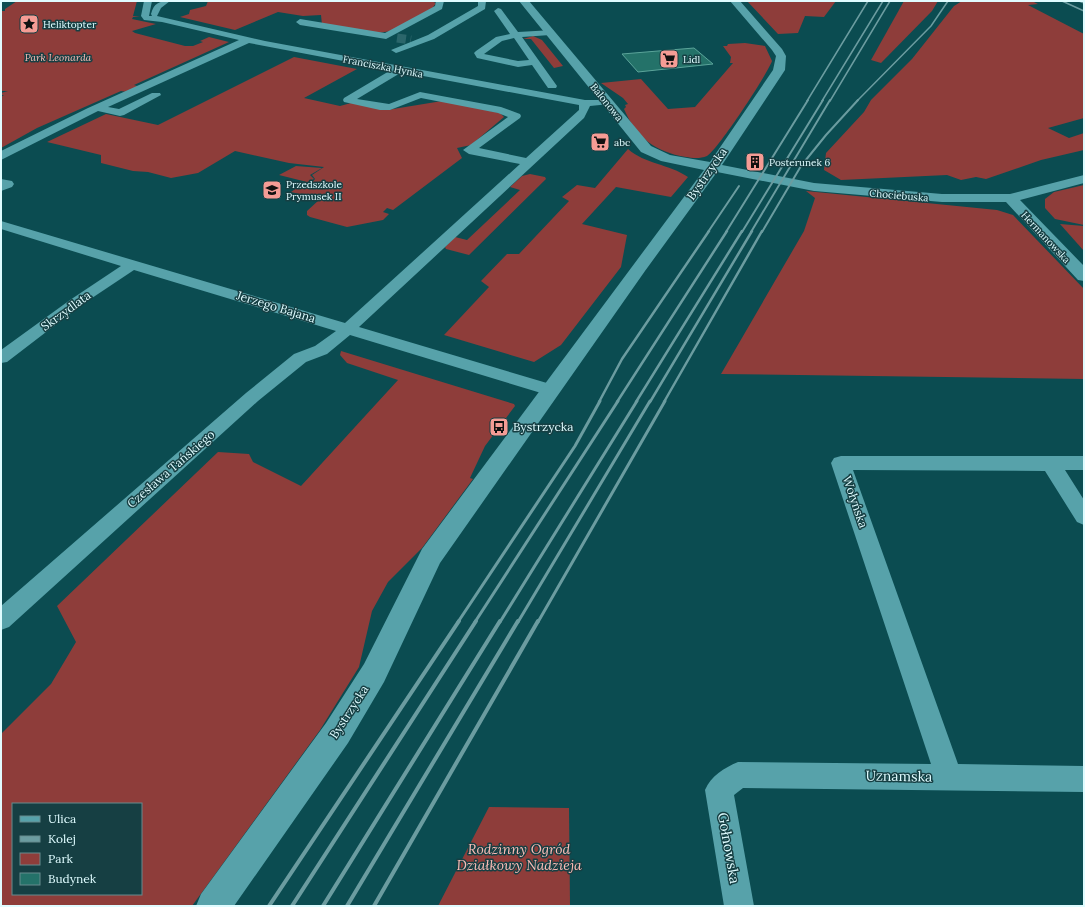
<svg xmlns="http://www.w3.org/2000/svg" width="1085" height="907" font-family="Lora,serif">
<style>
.green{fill:#8e3d3a;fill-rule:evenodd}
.building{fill:#247269;stroke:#5ba49a}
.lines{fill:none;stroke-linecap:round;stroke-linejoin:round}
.minor-tunnel{stroke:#2b666b;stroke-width:9;stroke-dasharray:9 4.5;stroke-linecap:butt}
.minor{fill:#57a2aa;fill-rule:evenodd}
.tertiary{fill:#57a2aa;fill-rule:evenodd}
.rail-far4{stroke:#6b9ca0;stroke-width:1.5}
.rail-far3{stroke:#6b9ca0;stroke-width:2}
.rail-far2{stroke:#6b9ca0;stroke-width:2.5}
.rail-far1{stroke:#6b9ca0;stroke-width:3}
.rail{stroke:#6b9ca0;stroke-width:4}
.labels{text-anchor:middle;stroke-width:3;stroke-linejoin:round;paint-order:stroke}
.far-poi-label{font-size:10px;fill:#dffcff;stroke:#163f43;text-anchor:start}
.far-park-label{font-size:10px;font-style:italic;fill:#fcbcb6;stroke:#163f43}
.far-street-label{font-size:10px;fill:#dffcff;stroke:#163f43}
.street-label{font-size:12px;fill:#dffcff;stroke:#163f43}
.poi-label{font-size:12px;fill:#dffcff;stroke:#163f43;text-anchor:start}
.near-street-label{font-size:14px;fill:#dffcff;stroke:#163f43}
.near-park-label{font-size:14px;font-style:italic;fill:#fcbcb6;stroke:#163f43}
</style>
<rect width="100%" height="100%" fill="#0b4c51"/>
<g class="green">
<path d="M17,1H137L133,16H140L133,17L132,19L156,24L132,31L135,33L185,46H193L203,42L200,41L209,37L229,42L134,85L140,87L127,92L121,91L37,128L1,148V97L4,95H1V93L8,91H1V11H5V9Z"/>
<path d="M208,1H431L436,3L431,10L391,31L372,34L322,25L321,15L303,16L278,12L235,30L180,17L189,14L190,10L206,6Z"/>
<path d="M747,1H836L824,17L805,16L798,33L778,34Z"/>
<path d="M904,1H938L932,11L881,63L871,60Z"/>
<path d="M962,1H1032L1038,4L1028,5L1084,34V118L1048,128L1069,138L1084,133V150L1041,160L986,179L976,177L961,180L947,175L841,180L824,170L826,153L864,112L871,100L912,59L954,6Z"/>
<path d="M533,36L542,40L563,66L554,68L531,39H523Z"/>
<path d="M745,43L765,46L772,61C767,75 717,151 707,156C700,159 692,158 686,157C655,152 636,137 624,109L626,107L625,105L628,104L623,98L601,83L641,79L668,109L695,107L733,63H730L731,57L723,46H727L728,44Z"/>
<path d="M294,57L357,69L304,98L340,106L351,103L387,110L442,101L500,113L504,117L471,145L457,148L462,158L393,210L387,208L383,212L389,214L383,220L347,227L310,217L307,215V211L320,199L291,192L302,184L310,185L315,179L312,175L324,167L289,163L235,151L198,173L171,178L148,172L133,171L101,163V155L47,142L106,114L158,125Z"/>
<path d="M628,149C645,164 669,164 688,177L671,197L616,187L582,224L627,235L621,267L561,345L534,362L444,335L489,287L481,281L507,254H519L569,201L562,197L577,185L595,188Z"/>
<path d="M296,166L322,168L310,175L314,179L307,182L279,175Z"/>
<path d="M530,174L545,177L546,179L469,255L446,249L445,247L455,237L467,240L520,190L510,187L522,176Z"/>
<path d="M1084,185V225L1055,219L1045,208V199L1054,192Z"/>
<path d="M806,191L997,210L1013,215L1084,289V379L721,374L804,231L815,198Z"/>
<path d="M1060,224L1084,226V251Z"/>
<path d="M341,351L514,404L515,406L485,446L470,478L473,479L422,548L388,582L372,611L359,667L320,730L192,906H1V734L51,684L76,642L57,606L218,452L249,454L253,462L301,486L398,380L347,363L340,355ZM13,804H141V894H13Z"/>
<path d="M489,807L569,808L570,906H438Z"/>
</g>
<path class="building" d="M694,48L713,64L638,72L622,54Z"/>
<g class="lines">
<path class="minor-tunnel" d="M397,38L411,40"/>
<g class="minor">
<path d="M144,1H152L149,16H152L151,14C154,3 159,1 170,1L161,8L157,16L265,41L585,100H610L611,102L610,104L590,106L584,118L359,327L557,386L560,390L557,394L551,396L350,335L327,354L306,362L258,401L9,627L1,630V606L246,393L294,354L315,346L336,331L134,270L80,306L7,362L1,363V350L70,300L121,266L1,229V221L345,323L520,164L469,154L463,150L508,117L498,113L421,98L390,110H380L344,102L343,100L344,98L391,70L249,43L108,107L119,109L152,93H160L161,95L124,115L120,116L98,111L1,160V151L88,108L239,40L162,22L144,20L141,16ZM402,72L579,105V110L526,158L479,148L520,118L521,116L520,114L501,107L420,92L389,104L357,99Z"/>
<path d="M436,1H444L442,9L386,39L300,25L296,22L300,19L385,33L435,6Z"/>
<path d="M478,1H486L485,9L434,39L399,52L396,53L391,50L428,35L478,6Z"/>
<path d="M498,8L501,9L518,32L553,30L554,32L550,35L522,37L557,86L556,88H548L532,65L518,67L477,58L474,53L476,51L496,37L510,34L494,11ZM514,38L529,60L518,61L484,54L502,41Z"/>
<path d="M1,179L12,181L14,184L12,187L1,191Z"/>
<path d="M841,456H1084V470H1065L1084,500V525L1077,522L1045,471L853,470L958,764L1084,766V792L743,788L734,795L754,906H724L705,790C711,776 724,768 738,762L931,764L831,463L834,458Z"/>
</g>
<path class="tertiary" d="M519,1H529L651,146L670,155L710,162L773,70L776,56L772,50L730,1H740L782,49L786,56L785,70L722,165L814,183L942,194H1010L1084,175V183L1020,200L1084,266V281L1078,280L1006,202H942L814,191L717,172L645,271L440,563L384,682L348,743L234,906H196L201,894L326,723L364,664L422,549L704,170L661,161L641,152Z"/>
<g class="rail-far4">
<path d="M1062,1L1084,11"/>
<path d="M1079,1L1084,3"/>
<path d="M807,101L868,1"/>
<path d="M822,101L883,1"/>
<path d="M830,101L890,1"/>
<path d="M857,101L931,26L948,1"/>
</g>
<g class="rail-far3">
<path d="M708,232L739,186"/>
<path d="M726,232L808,100"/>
<path d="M742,232L823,100"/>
<path d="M751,232L830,100"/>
<path d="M762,232L801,166L826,135L858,100"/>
</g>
<g class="rail-far2">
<path d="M599,402L622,359L709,231"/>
<path d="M617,402L727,231"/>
<path d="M636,402L742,231"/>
<path d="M650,402L752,231"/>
<path d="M664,402L762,231"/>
</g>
<g class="rail-far1">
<path d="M458,622L575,446L600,401"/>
<path d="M475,622L618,401"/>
<path d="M500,622L637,401"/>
<path d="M518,622L650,401"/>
<path d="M538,622L665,401"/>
</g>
<g class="rail">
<path d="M269,906L459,621"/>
<path d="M292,906L476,621"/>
<path d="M323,906L500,621"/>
<path d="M347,906L518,621"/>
<path d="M374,906L538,621"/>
</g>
</g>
<defs>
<g id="sight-square" transform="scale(1)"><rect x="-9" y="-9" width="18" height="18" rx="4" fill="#f59c95" stroke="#163f43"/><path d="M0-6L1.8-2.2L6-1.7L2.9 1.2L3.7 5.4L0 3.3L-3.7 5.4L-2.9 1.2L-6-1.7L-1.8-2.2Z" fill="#111"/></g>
<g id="supermarket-square" transform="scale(1)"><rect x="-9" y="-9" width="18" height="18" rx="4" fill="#f59c95" stroke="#163f43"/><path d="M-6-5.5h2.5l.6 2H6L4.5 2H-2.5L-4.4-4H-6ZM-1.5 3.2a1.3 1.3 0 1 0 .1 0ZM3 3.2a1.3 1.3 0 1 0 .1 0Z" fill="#111"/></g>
<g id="building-square" transform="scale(1)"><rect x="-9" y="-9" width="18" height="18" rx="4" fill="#f59c95" stroke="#163f43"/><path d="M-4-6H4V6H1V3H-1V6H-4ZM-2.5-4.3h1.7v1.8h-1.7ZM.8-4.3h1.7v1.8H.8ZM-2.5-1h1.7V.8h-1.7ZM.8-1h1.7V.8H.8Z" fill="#111"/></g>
<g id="school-square" transform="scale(1)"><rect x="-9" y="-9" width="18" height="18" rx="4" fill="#f59c95" stroke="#163f43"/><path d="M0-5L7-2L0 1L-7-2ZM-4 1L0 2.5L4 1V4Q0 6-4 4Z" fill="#111"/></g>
<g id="bus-square" transform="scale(1)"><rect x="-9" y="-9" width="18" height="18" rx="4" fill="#f59c95" stroke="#163f43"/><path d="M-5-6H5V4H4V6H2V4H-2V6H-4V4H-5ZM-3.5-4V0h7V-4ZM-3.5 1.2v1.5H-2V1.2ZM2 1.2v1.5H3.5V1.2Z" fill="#111"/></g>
</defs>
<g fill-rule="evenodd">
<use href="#sight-square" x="29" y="24"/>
<use href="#supermarket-square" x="669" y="59"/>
<use href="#supermarket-square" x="600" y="142"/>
<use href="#building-square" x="755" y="162"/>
<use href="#school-square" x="272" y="190"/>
<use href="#bus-square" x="499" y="427"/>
</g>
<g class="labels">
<g class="far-poi-label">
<text x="43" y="28">Heliktopter</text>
<text x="683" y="63">Lidl</text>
<text x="614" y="146">abc</text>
<text x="769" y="166">Posterunek 6</text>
<text x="286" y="188">Przedszkole<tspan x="286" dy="12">Prymusek II</tspan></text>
</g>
<g class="far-park-label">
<text x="58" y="61">Park Leonarda</text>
</g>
<g class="far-street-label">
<text transform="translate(383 66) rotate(11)" y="4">Franciszka Hynka</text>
<text transform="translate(607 102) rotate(51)" y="4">Balonowa</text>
<text transform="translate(899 195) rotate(5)" y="4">Chociebuska</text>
<text transform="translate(1046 237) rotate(47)" y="4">Hermanowska</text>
</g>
<g class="street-label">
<text transform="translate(707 174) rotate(-55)" y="4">Bystrzycka</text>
<text transform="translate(276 307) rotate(17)" y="4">Jerzego Bajana</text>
<text transform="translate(66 311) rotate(-36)" y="4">Skrzydlata</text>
<text transform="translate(171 469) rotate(-41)" y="4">Czesława Tańskiego</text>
<text transform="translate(855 502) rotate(71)" y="4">Wołyńska</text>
<text transform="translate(349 712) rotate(-57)" y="4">Bystrzycka</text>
</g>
<g class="poi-label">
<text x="513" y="431">Bystrzycka</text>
</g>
<g class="near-street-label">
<text transform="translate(899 776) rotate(1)" y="5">Uznamska</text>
<text transform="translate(729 848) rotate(80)" y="5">Gołnowska</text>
</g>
<g class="near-park-label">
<text x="519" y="854">Rodzinny Ogród<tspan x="519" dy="16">Działkowy Nadzieja</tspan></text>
</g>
</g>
<rect width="1085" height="907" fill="none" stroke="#dffcff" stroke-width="4"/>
<rect x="12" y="803" width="130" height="92" fill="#163f43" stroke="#668b8e"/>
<rect x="20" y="816" width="20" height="6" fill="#57a2aa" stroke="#668b8e"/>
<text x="48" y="823" font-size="12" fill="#dffcff">Ulica</text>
<rect x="20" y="836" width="20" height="6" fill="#6b9ca0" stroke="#668b8e"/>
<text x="48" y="843" font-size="12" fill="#dffcff">Kolej</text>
<rect x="20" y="853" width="20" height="12" fill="#8e3d3a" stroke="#668b8e"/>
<text x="48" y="863" font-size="12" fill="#dffcff">Park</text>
<rect x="20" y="873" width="20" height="12" fill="#247269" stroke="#668b8e"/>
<text x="48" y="883" font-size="12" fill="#dffcff">Budynek</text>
</svg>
